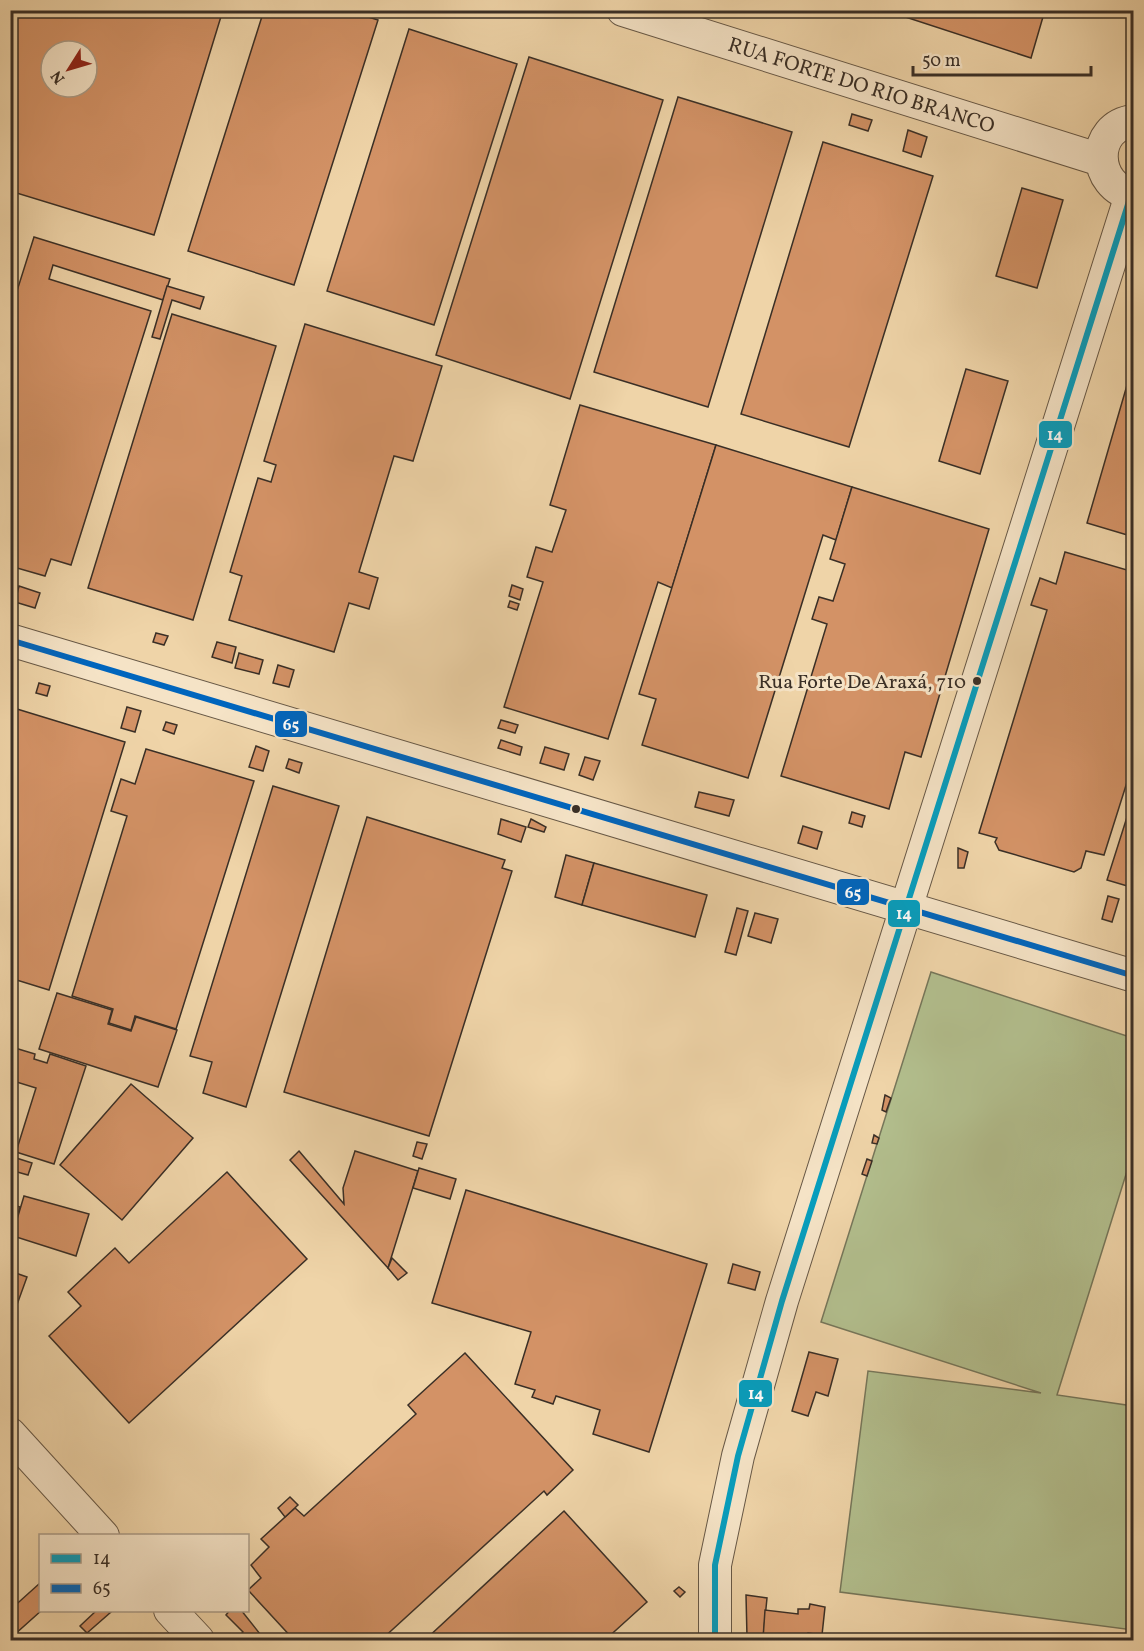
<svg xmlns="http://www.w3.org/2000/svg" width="1144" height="1651" font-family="Vollkorn,serif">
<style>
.green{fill:#b2be8d;stroke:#76765a;stroke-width:1.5}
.building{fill:#d39266;stroke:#3a2f26;stroke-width:1.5;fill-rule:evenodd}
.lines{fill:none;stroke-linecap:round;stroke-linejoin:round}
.minor-casing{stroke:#675846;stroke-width:34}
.minor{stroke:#f5e3c6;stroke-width:32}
.bus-1-casing{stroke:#f5e3c6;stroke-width:10}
.bus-2-casing{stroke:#f5e3c6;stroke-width:10}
.bus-1{stroke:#069dbd;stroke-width:6}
.bus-2{stroke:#0065bd;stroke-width:6}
.bus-dot{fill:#3a2f26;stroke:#f5e3c6;stroke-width:2}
.labels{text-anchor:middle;stroke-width:6;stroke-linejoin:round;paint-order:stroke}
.bus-label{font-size:20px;fill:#3a2f26;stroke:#f5e3c6;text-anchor:end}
.street-label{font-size:21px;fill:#3a2f26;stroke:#f5e3c6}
.line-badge{stroke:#f5e3c6;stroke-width:2}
.badge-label{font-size:16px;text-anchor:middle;font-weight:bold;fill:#fff}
</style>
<rect width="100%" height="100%" fill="#efd4a8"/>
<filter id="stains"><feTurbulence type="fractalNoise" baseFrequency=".00333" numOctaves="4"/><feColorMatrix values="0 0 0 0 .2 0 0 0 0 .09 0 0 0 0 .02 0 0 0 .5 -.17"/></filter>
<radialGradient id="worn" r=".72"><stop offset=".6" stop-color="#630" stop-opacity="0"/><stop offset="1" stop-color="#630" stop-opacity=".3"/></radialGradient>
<path class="green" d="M931,972L1133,1038V1152L1057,1395L1133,1406V1630L840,1592L868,1371L1041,1393L821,1322Z"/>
<g class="building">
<path d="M10,10H223L154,235L10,191ZM51,51H87V87H51Z"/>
<path d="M264,10H346L378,20L294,285L188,251Z"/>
<path d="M884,10H1045L1031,58Z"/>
<path d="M409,29L517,64L434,325L327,291Z"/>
<path d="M529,57L663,100L570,399L436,355Z"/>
<path d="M678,97L792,132L708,407L594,372Z"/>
<path d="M852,114L872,120L868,131L849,125Z"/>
<path d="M908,130L927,137L921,157L903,151Z"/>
<path d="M823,142L933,176L849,447L741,414Z"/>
<path d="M1022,188L1063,200L1037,288L996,276Z"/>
<path d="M34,237L170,279L163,300L53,265L49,279L151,311L71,565L51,559L45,576L10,566V313Z"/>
<path d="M167,286L204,297L200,309L172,300L160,339L152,337Z"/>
<path d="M172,314L276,346L193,620L88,588Z"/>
<path d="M305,324L442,366L413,461L394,456L359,572L378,578L369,609L349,603L334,652L229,620L242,576L230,572L258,478L271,482L276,465L264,461Z"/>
<path d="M1134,361V537L1087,523Z"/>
<path d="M966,369L1008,381L980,474L939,461Z"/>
<path d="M580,405L716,445L672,588L658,582L608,739L504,707L543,582L527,577L536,547L552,552L566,510L550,505Z"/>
<path d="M716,445L852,487L836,540L823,535L748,778L642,745L656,699L639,694Z"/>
<path d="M852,487L989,529L921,757L905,752L889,809L781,776L827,624L812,619L819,597L833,601L845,564L830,559Z"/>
<path d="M1065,552L1134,572V760L1104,855L1086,851L1081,868L1074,872L999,850L995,842L997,838L979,833L1047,610L1031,605L1040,578L1056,584Z"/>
<path d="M512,585L523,589L520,600L509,596Z"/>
<path d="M19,586L40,593L35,608L15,602Z"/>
<path d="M510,601L519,604L517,610L508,607Z"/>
<path d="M156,633L168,636L164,645L153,642Z"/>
<path d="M217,642L236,647L232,663L212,657Z"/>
<path d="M239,653L263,660L259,674L235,668Z"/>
<path d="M278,665L294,670L289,687L273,683Z"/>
<path d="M39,683L50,686L47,696L36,693Z"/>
<path d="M127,707L141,711L135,732L121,728Z"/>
<path d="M17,709L125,742L49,990L10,978V731Z"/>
<path d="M501,720L518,725L515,733L498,728Z"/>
<path d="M166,722L177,725L174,734L163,730Z"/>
<path d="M501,740L522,747L520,755L498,748Z"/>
<path d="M256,746L269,751L263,771L249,767Z"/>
<path d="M545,747L569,754L564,770L540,763Z"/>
<path d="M146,749L254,781L176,1029L135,1016L131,1030L109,1023L113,1009L72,996L127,816L111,811L121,779L135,784Z"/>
<path d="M585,757L600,761L593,780L579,775Z"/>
<path d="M289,759L302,763L299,773L286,768Z"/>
<path d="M273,786L339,806L246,1107L203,1093L212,1062L190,1056Z"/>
<path d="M699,792L734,800L729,816L695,807Z"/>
<path d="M1134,795V888L1107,880Z"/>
<path d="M852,812L865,816L862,827L849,823Z"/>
<path d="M367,817L505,860L502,868L512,871L429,1136L284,1092Z"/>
<path d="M501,819L526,827L521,842L498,834Z"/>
<path d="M531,819L546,827L544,832L528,827Z"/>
<path d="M803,826L822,832L817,849L798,843Z"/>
<path d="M958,848L968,852L964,868H958Z"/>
<path d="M566,855L594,863L582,905L555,897Z"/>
<path d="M594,863L707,895L695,937L582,905Z"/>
<path d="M1108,896L1119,899L1112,922L1102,919Z"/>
<path d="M737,908L748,911L736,955L725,952Z"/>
<path d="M755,913L778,919L771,943L748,936Z"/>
<path d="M57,993L112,1010L108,1024L131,1031L136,1017L177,1030L158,1087L39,1049Z"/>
<path d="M15,1048L35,1054L34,1059L47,1063L50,1054L86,1066L54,1164L16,1152L36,1088L10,1080V1051L14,1053Z"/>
<path d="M131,1084L193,1138L122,1220L60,1165Z"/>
<path d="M885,1095L891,1098L886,1112L882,1110Z"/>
<path d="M874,1135L879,1138L877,1144L872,1143Z"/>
<path d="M417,1142L427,1144L422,1159L413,1156Z"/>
<path d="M299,1151L344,1204L343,1188L355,1151L418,1171L388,1268L290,1160Z"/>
<path d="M10,1156L32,1163L28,1175L10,1170Z"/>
<path d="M867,1159L872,1161L867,1176L862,1174Z"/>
<path d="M419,1168L456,1179L450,1199L413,1188Z"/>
<path d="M227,1172L307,1259L129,1423L49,1336L81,1306L68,1292L101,1261L115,1248L129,1263Z"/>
<path d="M466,1190L707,1264L649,1452L593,1434L600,1410L556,1396L553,1404L532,1397L535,1390L515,1384L531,1332L432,1303Z"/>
<path d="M24,1196L89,1214L76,1256L10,1235V1224L15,1226Z"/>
<path d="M10,1204L20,1207L17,1217L10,1215Z"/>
<path d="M392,1258L407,1273L398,1280L388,1268Z"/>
<path d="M733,1264L760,1272L755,1290L728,1283Z"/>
<path d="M10,1271L27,1277L10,1324Z"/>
<path d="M809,1352L838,1359L828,1396L816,1392L808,1416L792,1411Z"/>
<path d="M465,1353L573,1470L547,1495L544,1491L381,1640H294L248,1590L261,1578L251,1565L269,1547L261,1539L295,1508L304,1516L416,1414L408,1405Z"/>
<path d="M290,1497L298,1505L285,1517L278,1508Z"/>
<path d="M564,1511L647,1602L605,1640H425Z"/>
<path d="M40,1583L42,1610L14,1635L10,1632V1610Z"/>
<path d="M679,1587L685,1592L680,1597L674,1591Z"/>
<path d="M746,1595L767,1598L763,1639L747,1637Z"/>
<path d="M810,1604L825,1607L822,1635L808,1633L806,1640L763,1639L765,1610L798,1614V1609H809Z"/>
<path d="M97,1610L111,1612L87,1633L80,1626Z"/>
<path d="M230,1610H241L264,1639L247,1640L241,1634L243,1632L226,1615Z"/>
</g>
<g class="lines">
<g class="minor-casing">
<g id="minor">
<path id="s1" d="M623,10L1101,160"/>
<path d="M1134,121C1090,126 1092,187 1134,195"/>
<path d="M10,640L1134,976"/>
<path d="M10,1434L103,1536"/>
<path d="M170,1610L198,1640"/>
<path d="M715,1640V1565L738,1456L782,1301L1131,195"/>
</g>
</g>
<use href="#minor" class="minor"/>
<g class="bus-1-casing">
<path id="bus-1" d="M715,1640V1565L738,1456L782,1301L1131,195"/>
</g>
<g class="bus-2-casing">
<path id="bus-2" d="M10,640L1134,976"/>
</g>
<use href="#bus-1" class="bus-1"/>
<use href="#bus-2" class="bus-2"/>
</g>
<g class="bus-dot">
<circle cx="977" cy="681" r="5"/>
<circle cx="576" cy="809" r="5"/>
</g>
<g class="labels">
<g class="bus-label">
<text x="966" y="688">Rua Forte De Araxá, 710</text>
</g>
<g class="street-label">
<text dy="7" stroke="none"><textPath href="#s1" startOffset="250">RUA FORTE DO RIO BRANCO</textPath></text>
</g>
</g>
<g class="line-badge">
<rect x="1038" y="420" width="35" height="29" rx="6" fill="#069dbd"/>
<rect x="274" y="710" width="34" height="28" rx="6" fill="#0065bd"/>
<rect x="836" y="878" width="34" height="28" rx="6" fill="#0065bd"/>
<rect x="887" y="899" width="34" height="29" rx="6" fill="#069dbd"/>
<rect x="738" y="1379" width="35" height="29" rx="6" fill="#069dbd"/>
</g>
<g class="badge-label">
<text x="1055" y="440">14</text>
<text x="291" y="730">65</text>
<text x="853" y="898">65</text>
<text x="904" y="919">14</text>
<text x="756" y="1399">14</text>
</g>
<rect width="1144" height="1651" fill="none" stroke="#efd4a8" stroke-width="36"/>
<rect x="12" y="12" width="1120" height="1627" fill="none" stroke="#3a2f26" stroke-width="3"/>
<rect x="18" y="18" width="1108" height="1615" fill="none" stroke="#3a2f26" stroke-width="1.5"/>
<rect x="39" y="1534" width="210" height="78" fill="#f5e3c6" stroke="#aa9b86" stroke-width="1.5"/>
<rect x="51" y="1554" width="30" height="9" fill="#069dbd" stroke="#aa9b86" stroke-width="1.5"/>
<text x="93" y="1564" font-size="18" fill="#3a2f26">14</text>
<rect x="51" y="1584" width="30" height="9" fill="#0065bd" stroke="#aa9b86" stroke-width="1.5"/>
<text x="93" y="1594" font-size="18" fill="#3a2f26">65</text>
<g transform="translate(69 69) rotate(233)"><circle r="28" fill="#f5e3c6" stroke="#aa9b86" stroke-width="1.5"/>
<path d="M0-4.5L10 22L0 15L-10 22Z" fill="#8f2418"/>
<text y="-9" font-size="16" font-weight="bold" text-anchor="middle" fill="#3a2f26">N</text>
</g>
<path d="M913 66v9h178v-9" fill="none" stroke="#3a2f26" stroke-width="3"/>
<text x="922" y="66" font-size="18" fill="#3a2f26" stroke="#f5e3c6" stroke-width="4.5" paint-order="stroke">50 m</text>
<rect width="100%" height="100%" filter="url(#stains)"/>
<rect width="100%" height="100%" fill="url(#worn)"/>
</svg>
